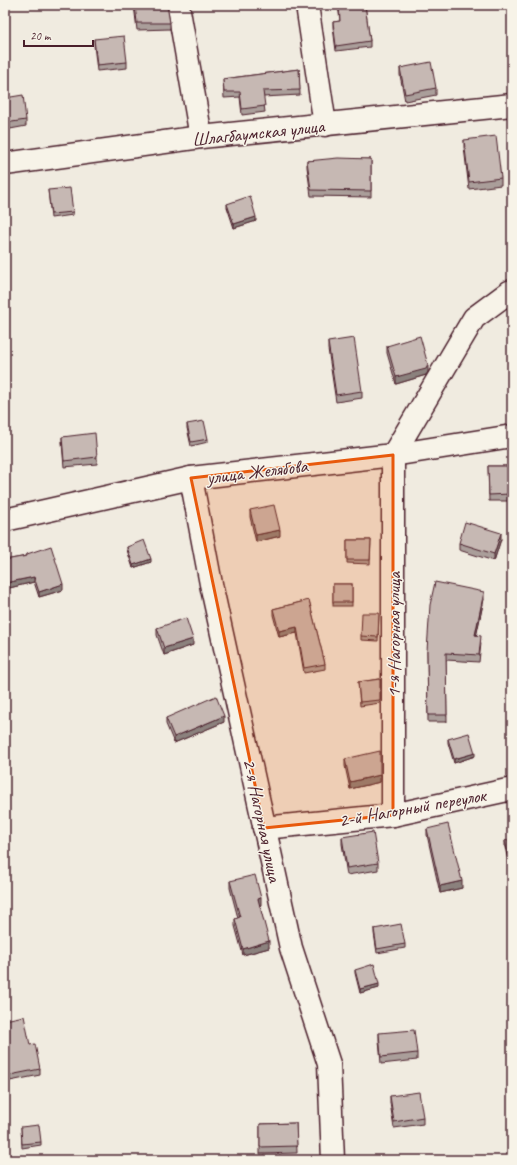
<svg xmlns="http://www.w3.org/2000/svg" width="517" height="1165" font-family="Caveat,sans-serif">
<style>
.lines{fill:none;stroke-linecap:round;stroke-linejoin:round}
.minor-casing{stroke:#4a1f2b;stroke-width:25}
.minor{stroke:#f7f3e8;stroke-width:22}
.wall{fill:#aa9e9a;stroke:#4a1f2b}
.shaded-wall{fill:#8b817d;stroke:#4a1f2b}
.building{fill:#c6b8b3;stroke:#4a1f2b}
.marked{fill:#e8590c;fill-opacity:0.2;stroke:#e8590c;stroke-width:3;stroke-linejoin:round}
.labels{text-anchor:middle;stroke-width:3;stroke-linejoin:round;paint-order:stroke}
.street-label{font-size:19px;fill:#4a1f2b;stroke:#f7f3e8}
</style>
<rect width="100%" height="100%" fill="#f0ebe0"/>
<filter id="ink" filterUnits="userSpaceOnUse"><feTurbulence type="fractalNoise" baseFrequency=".025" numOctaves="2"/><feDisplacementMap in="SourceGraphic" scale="8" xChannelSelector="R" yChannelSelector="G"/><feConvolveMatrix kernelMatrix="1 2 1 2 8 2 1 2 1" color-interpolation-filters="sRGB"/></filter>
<g filter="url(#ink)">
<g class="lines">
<g class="minor-casing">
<g id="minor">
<path d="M178,5L201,137"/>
<path d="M307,5L325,125"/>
<path d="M5,164L201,137L512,105"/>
<path d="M191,478L211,584L291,948L329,1064L333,1160"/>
<path d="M5,520L191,478L393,455L512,436"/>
<path d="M393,815V455L474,318L509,292L512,291"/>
<path d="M264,828L393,815L512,789"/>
</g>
</g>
<use href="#minor" class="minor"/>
</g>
<g class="wall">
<path d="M134,5H167L170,23V29L137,30Z"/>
<path d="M338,5H365L370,41V47L336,51L333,27V22L340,21Z"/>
<path d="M94,39L127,62V68L97,71L94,45Z"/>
<path d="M400,68L436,88V95L405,101L400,75Z"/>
<path d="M299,69L300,95L263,97L265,112L242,115L240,97L224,98L223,79Z"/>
<path d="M5,98L26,120V126L5,130Z"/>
<path d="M464,140L501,178V185L469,189L464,147Z"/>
<path d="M371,159V197L311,196L307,167V161Z"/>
<path d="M48,190L73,212V215L51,218Z"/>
<path d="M227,204L256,221L234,228L227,207Z"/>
<path d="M328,342L362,391V398L336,402L328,349Z"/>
<path d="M387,346L428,372L426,375L396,384L387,353Z"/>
<path d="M187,424L208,439V442L191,446L187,428Z"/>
<path d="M62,437L97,457V464L64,467L62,443Z"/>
<path d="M488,466H510V501H489Z"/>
<path d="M250,510L280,536L256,542L250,517Z"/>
<path d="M501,539L494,561L459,550V543Z"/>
<path d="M347,540H371L370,564L347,563Z"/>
<path d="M127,547L151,562L133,568L127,550Z"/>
<path d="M27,554L63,590L39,597L34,582L5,589V560L27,556Z"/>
<rect x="333" y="584" width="19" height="22"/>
<path d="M484,599L476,636L481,643L479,662L446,660L447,722H428L427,651Z"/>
<path d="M309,600L325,664V669L304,673L297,633L279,637L273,615V609Z"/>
<path d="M379,613L378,641L361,640V636Z"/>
<path d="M157,628L193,645L164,655L157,635Z"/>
<path d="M380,679V703L360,706L358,682Z"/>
<path d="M166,718L224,722L174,743L166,724Z"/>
<path d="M448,739L475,756L454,763L448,743Z"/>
<path d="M345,759L380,782L350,789L345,766Z"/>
<path d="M5,765L6,771V777L5,778Z"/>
<path d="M427,829L462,888L440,893L427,835Z"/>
<path d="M342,837L378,863V870L347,875L342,844Z"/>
<path d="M512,839L511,874L505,847V841Z"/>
<path d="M230,881L261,905L260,906L269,948L243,955L235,926V919L238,918L230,888Z"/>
<path d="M374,929L405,944V948L377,953L374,933Z"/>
<path d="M355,970L379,988L360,993L355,973Z"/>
<path d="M5,1020L30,1045L40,1069V1075L5,1082Z"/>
<path d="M379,1033L417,1053V1060L381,1064L379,1040Z"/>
<path d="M390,1096L423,1117V1124L394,1128L390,1103Z"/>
<path d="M296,1123L297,1153L260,1154V1124Z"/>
<path d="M21,1127L41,1142V1145L22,1148Z"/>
</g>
<g class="shaded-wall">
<path d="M256,217V221L234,228V224Z"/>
<path d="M428,365V372L426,375L396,384V377Z"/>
<path d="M280,530V536L256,542V535Z"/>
<path d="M501,533V539L494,561V554Z"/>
<path d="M151,559V562L133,568V565Z"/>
<path d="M34,577V582L5,589V583Z"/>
<path d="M63,584V590L39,597V592Z"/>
<path d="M484,592V599L475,642V635Z"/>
<path d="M297,627V633L279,637V631Z"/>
<path d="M193,639V645L164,655V648Z"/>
<path d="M224,716V722L174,743V737Z"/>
<path d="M475,753V756L454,763V759Z"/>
<path d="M380,775V782L350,789V782Z"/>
<rect x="511" y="867" width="1" height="7"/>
<path d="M462,881V888L440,893V886Z"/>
<path d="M261,898V905L258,906V899Z"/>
<path d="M269,941V948L243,955V949Z"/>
<path d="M379,984V988L360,993V989Z"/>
</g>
<g class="building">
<path d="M135,5H167L170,23H137Z"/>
<path d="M339,5H365L370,41L336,46L333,22L340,21Z"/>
<path d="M124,36L127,62L97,65L94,39Z"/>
<path d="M431,62L436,88L405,94L400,68Z"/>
<path d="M299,69L300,90L263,91L265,106L242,109L240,92H224L223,79Z"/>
<path d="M23,95L26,120L5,123V98Z"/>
<path d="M496,136L501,178L469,182L464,140Z"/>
<path d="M338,158L371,159V191L311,190L307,161Z"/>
<path d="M70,188L73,212L51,214L48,190Z"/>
<path d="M250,196L256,217L234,224L227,204Z"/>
<path d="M420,336L428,365L426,369L396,377L387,346Z"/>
<path d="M354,338L362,391L336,395L328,342Z"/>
<path d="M204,421L208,439L191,442L187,424Z"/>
<path d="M95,433L97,457L64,461L62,437Z"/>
<path d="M488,466H510V494L489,495Z"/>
<path d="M274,505L280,530L256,535L250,510Z"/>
<path d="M465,522L501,533L494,554L459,543Z"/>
<path d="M144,540L151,559L133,565L127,547Z"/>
<path d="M347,540H371L370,560H347Z"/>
<path d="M51,546L63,584L39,592L34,577L5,583V560L27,556V554Z"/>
<path d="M435,582L484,592L475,635L481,636L479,655L446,653L447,715H428L427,651L430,605Z"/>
<rect x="333" y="584" width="19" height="18"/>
<path d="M309,600L325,664L304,668L297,627L279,631L273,609Z"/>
<path d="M362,613H379L378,637L361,636Z"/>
<path d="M186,618L193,639L164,648L157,628Z"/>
<path d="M380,679V700L360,702L358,682Z"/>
<path d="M216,696L224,716L174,737L166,718Z"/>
<path d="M469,733L475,753L454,759L448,739Z"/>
<path d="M380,751V775L350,782L345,759Z"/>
<path d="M448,824L462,881L440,886L427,829Z"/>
<path d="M373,832L378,863L347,868L342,837Z"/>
<path d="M512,839V867H511L505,841Z"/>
<path d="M255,875L261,898L258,899L269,941L243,949L235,919L240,917L230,881Z"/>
<path d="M401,924L405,944L377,949L374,929Z"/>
<path d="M374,964L379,984L360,989L355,970Z"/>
<path d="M24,1016L30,1045L35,1044L40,1069L5,1076V1050H6L5,1043V1020Z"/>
<path d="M414,1030L417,1053L381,1057L379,1033Z"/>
<path d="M419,1092L423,1117L394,1122L390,1096Z"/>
<path d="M296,1123L297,1146L260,1147V1124Z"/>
<path d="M39,1125L41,1142L22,1144L21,1127Z"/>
</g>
</g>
<path class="marked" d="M393,455V815L264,828L191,478Z"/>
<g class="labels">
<g class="street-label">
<text transform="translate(258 132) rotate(-6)" y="7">Шлагбаумская улица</text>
<text transform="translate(257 471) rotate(-7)" y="7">улица Желябова</text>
<text transform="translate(393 635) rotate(-90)" y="7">1-я Нагорная улица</text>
<text transform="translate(412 807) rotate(-10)" y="7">2-й Нагорный переулок</text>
<text transform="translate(263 820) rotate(78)" y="7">2-я Нагорная улица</text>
</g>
</g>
<rect width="517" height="1165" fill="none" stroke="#f7f3e8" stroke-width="20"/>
<rect x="10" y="10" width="497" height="1145" fill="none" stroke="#4a1f2b" stroke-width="1.5" filter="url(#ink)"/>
<path d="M24 40v6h69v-6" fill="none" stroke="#4a1f2b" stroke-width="2"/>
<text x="30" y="40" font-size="12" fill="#4a1f2b" stroke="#f7f3e8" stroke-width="3" paint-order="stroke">20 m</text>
</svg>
